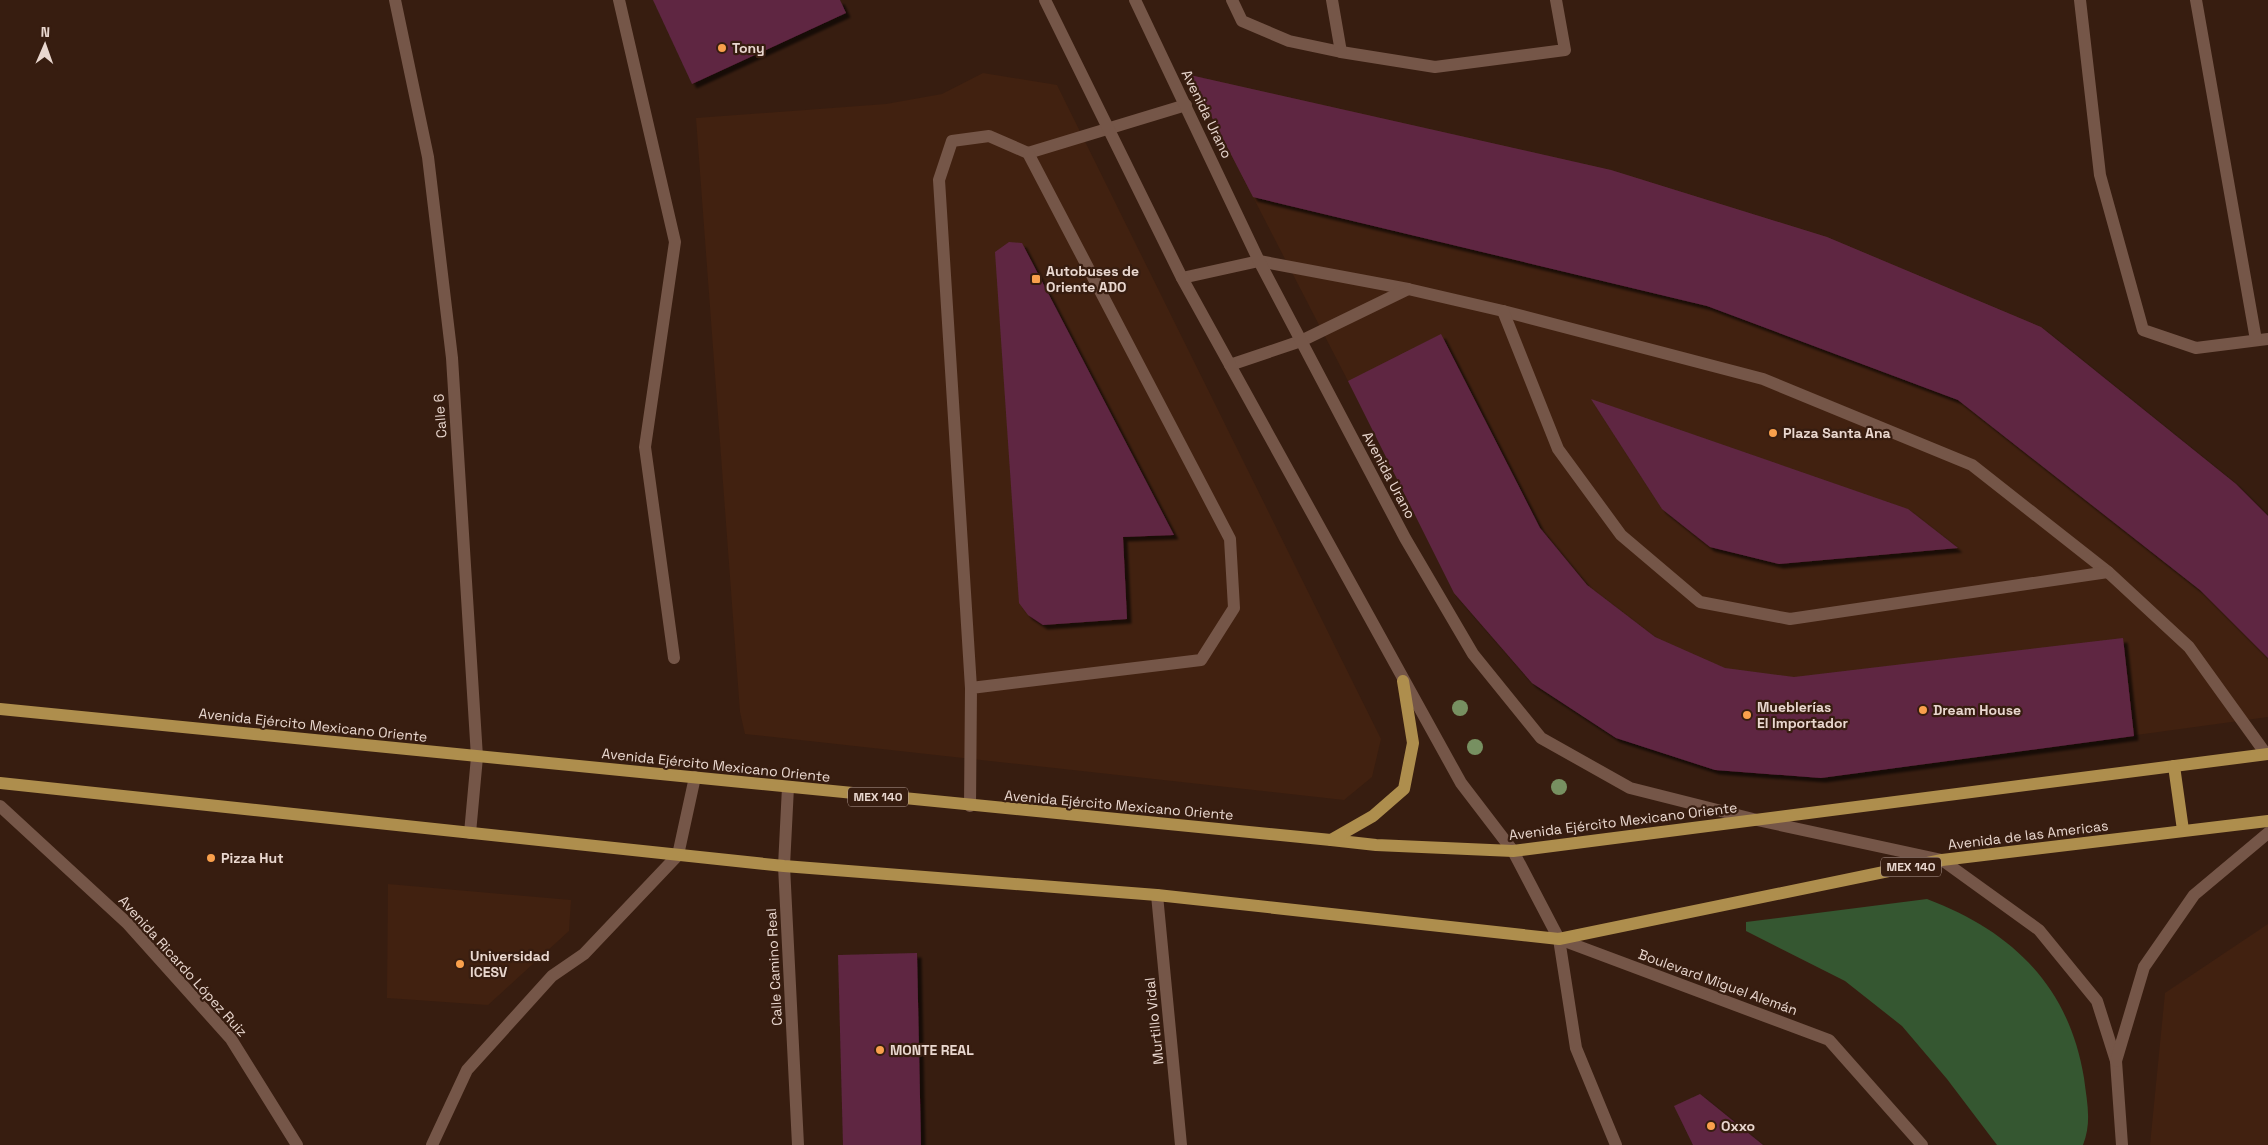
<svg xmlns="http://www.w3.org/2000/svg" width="2268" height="1145" font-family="'Space Grotesk',sans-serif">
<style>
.built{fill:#412110}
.green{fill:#355731}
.building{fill:#5e2643;filter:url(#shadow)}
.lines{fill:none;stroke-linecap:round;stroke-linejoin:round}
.service{stroke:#755648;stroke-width:12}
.minor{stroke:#755648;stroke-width:12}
.tertiary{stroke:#755648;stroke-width:12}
.secondary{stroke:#755648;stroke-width:12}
.primary{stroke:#ae8e4d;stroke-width:12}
.tree{fill:#779061}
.poi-dot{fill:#f9a04c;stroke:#371d10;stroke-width:2}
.labels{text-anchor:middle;stroke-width:4.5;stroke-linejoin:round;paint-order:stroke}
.shield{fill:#371d10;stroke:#b49f96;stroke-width:1}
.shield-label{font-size:12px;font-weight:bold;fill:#e9d7cf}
.poi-label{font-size:14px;font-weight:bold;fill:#e9d7cf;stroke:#371d10;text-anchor:start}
.street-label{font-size:14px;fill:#e9d7cf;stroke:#371d10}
</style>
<defs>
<filter id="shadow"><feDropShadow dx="4.5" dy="4.5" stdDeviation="1" flood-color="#0009"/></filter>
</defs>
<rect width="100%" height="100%" fill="#371d10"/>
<g class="built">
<path d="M983,73L1057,85L1381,739L1372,777L1344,800L745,734L740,712L696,118L886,104L942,94Z"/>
<path d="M1190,75L1611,170L1827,237L2041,327L2236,484L2268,516V717L1821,778L1715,770L1616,738L1532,683L1454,593L1348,381Z"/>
<path d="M388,884L571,900L569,931L488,1005L387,998Z"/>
<path d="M2268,924V1145H2150L2165,993Z"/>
</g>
<path class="green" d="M1927,899C2012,931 2069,986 2084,1078C2087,1102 2092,1122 2083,1145H1997L1947,1079L1902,1026L1845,981L1746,931V922Z"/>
<g class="building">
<path d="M653,0H840L846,13L692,84Z"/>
<path d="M1190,75L1611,170L1827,237L2041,327L2236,484L2268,516V658L2200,590L1958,400L1707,306L1253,197Z"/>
<path d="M1009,242L1022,243L1174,535L1123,537L1127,619L1043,625L1028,615L1019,603L995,252Z"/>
<path d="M1441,334L1540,528L1587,585L1655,637L1725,668L1794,677L2123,638L2134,736L1821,778L1715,770L1616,738L1532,683L1454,593L1348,381Z"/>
<path d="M1591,399L1908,509L1958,548L1779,564L1710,547L1662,509Z"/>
<path d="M917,953L921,1145H843L838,955Z"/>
<path d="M1700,1094L1763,1145H1693L1674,1106Z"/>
</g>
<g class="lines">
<g class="service">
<path d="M1232,0L1242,21L1289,41L1341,52L1435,67L1565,50L1556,0"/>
<path d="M1332,0L1341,52"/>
<path d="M2080,0L2100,175L2143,330L2196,348L2268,339"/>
<path d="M2196,0L2256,340"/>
<path d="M1028,153L1186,105"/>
<path d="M1182,278L1259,261L1408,289L1503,311L1763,379L1972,465L2108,572L2189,647L2266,754"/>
<path d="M1503,311L1558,449L1621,535L1700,602L1790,619L2108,572"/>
<path d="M1230,365L1301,341L1408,289"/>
<path d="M970,806L971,688L939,180L952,141L989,136L1028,153L1230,539L1234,608L1201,660L971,688"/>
</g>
<g class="minor">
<path d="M395,0L428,157L452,358L477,757L470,833"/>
<path d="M619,0L675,242L645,447L674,658"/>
<path d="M788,787L784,866L798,1145"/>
<path d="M0,806L127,923L231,1039L297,1145"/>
<path d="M1157,895L1181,1145"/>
<path d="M432,1145L467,1070L552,976L584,954L678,855L695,777"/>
</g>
<path class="tertiary" d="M1559,939L1576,1048L1616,1145"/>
<g class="secondary">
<path d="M1045,0L1182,278L1461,783L1513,851L1559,939L1829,1040L1922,1145"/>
<path d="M1135,0L1259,261L1405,538L1473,654L1541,738L1630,788L1757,820L1942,860L2039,930L2097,1001L2116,1061L2122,1145"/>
<path d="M2116,1061L2144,967L2194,895L2268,833"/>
</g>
<g class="primary">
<path d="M0,709L1331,840L1376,845L1513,851L2268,754"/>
<path d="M2174,766L2183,830"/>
<path d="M0,783L784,866L1157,895L1559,939L1942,860L2268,821"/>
<path d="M1331,840L1373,816L1404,789L1413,743L1403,681"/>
</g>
</g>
<g class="tree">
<circle cx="1460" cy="708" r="8"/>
<circle cx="1475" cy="747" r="8"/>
<circle cx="1559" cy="787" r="8"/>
</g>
<g class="poi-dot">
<circle cx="722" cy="48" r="5"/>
<rect x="1031" y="274" width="10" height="10" rx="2.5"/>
<circle cx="1773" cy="433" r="5"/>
<circle cx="1923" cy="710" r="5"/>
<circle cx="1747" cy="715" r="5"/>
<circle cx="211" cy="858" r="5"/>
<circle cx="460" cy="964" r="5"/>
<circle cx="880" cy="1050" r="5"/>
<circle cx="1711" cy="1126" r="5"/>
</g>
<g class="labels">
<g class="shield">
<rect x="848" y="787.5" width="60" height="19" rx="4"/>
<rect x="1881" y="857.5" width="60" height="19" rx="4"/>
</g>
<g class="shield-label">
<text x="878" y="801">MEX 140</text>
<text x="1911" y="871">MEX 140</text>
</g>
<g class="poi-label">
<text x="732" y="53">Tony</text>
<text x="1046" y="276">Autobuses de<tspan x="1046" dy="16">Oriente ADO</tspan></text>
<text x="1783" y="438">Plaza Santa Ana</text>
<text x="1757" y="712">Mueblerías<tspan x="1757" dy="16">El Importador</tspan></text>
<text x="1933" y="715">Dream House</text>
<text x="221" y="863">Pizza Hut</text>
<text x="470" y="961">Universidad<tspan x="470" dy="16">ICESV</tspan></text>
<text x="890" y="1055">MONTE REAL</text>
<text x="1721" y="1131">Oxxo</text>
</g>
<g class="street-label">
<text transform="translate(1207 114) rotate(64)" y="5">Avenida Urano</text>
<text transform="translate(440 416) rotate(-94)" y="5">Calle 6</text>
<text transform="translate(1389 475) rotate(62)" y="5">Avenida Urano</text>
<text transform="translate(313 725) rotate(6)" y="5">Avenida Ejército Mexicano Oriente</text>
<text transform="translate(716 765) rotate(6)" y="5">Avenida Ejército Mexicano Oriente</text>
<text transform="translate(1119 805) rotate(5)" y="5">Avenida Ejército Mexicano Oriente</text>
<text transform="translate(1623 821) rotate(-7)" y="5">Avenida Ejército Mexicano Oriente</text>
<text transform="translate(2028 835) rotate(-7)" y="5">Avenida de las Americas</text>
<text transform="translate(183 966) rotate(48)" y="5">Avenida Ricardo López Ruiz</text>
<text transform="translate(774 967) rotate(-93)" y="5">Calle Camino Real</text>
<text transform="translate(1718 982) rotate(20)" y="5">Boulevard Miguel Alemán</text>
<text transform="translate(1154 1021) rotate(-96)" y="5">Murtillo Vidal</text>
</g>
</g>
<g transform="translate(45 45) rotate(2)" stroke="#371d10" stroke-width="4" paint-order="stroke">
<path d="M0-4L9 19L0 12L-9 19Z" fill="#e9d7cf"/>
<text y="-8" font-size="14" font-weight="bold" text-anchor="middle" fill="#e9d7cf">N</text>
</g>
</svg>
